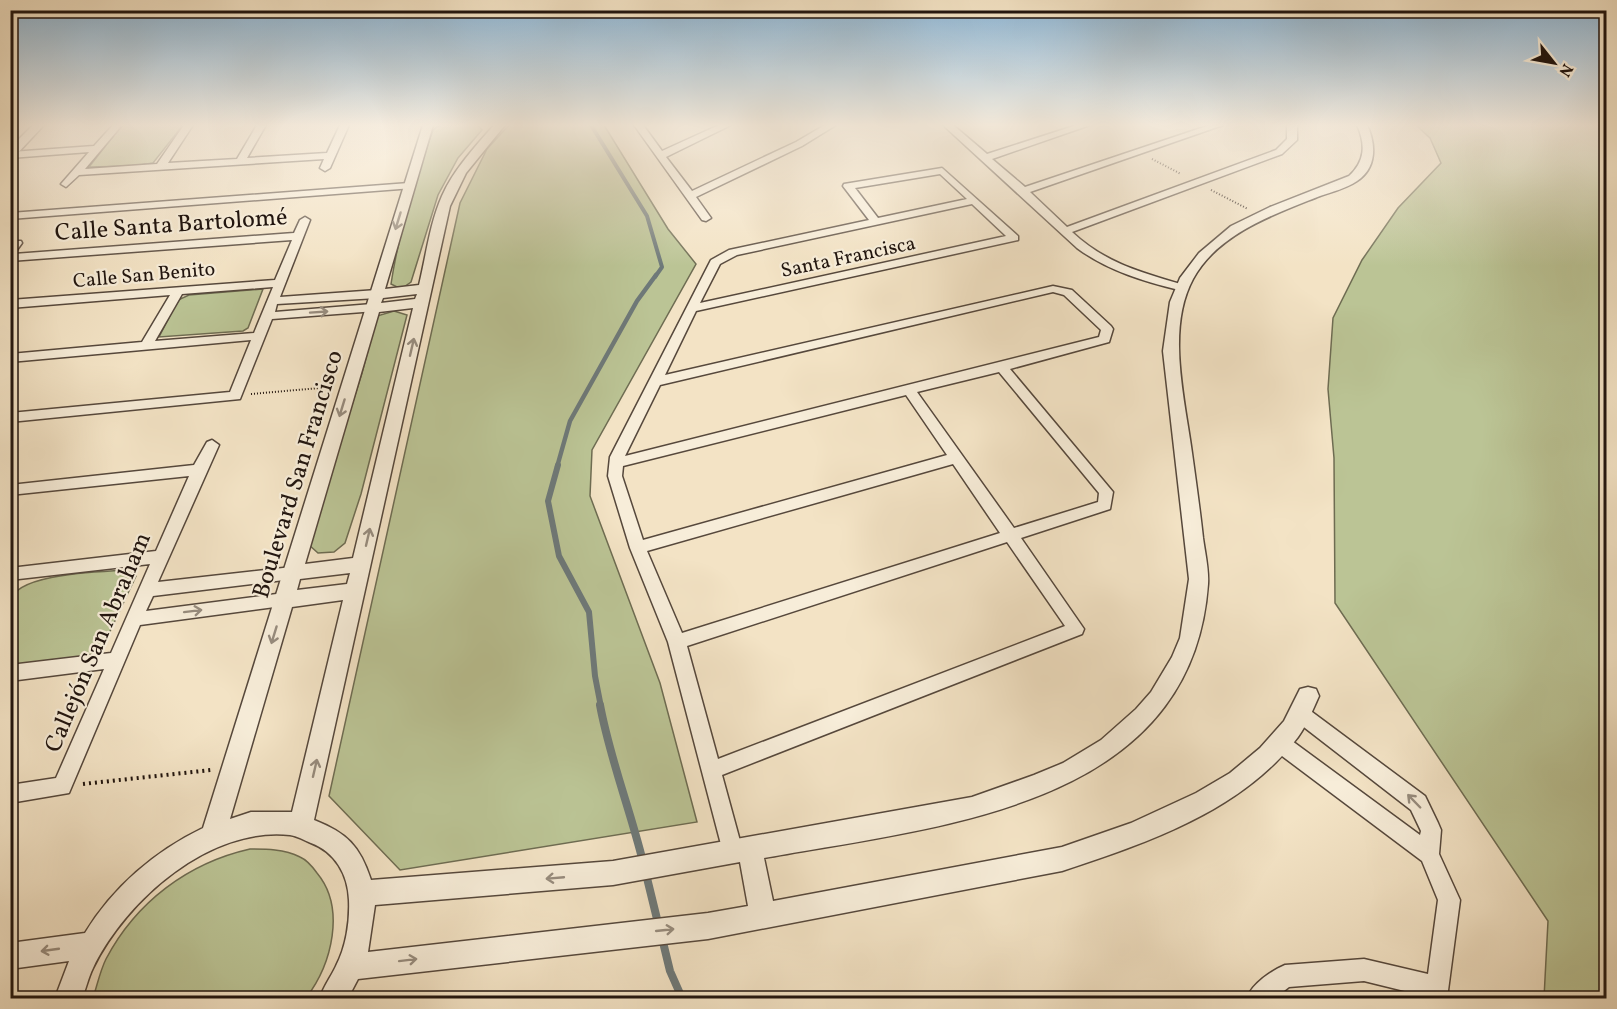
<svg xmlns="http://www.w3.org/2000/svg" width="1617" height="1009" font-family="Vollkorn,serif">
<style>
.green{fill:#bbc495;stroke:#6e6c52;stroke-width:1.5}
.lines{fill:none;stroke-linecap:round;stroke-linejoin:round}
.stream-far3{stroke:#6e7979;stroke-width:4}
.stream-far2{stroke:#6e7979;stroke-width:4.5}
.stream-far1{stroke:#6e7979;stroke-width:6}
.stream{stroke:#6e7979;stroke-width:8}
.minor-casing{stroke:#56483c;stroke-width:3}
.tertiary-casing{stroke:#56483c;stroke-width:3}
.path-far1{stroke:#21150f;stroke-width:2;stroke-dasharray:1 2;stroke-linecap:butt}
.path{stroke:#21150f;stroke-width:4;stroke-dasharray:2 4;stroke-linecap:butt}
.minor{fill:#f7edd9;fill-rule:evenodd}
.tertiary{fill:#f7edd9;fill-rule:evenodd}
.oneway{stroke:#978c7e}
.labels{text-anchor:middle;stroke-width:4.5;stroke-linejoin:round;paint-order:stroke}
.far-street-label{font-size:20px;fill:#21150f;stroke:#f7edd9}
.street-label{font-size:24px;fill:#21150f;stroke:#f7edd9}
</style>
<rect width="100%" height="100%" fill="#f3e3c5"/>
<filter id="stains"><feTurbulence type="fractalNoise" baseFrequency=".00333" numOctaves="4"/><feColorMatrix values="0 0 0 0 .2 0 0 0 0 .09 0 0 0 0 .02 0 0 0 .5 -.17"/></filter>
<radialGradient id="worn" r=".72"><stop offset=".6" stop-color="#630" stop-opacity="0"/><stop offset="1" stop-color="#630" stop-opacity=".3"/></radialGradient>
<g class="green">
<path d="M125,125H183L153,163L133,166L89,167L121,126Z"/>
<path d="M440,125H478L482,130L458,158L438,195L411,282L401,289L391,284C399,231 415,181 433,130Z"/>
<path d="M509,125H604L668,229L696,264L592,450L590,496L660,683L697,822L400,870L329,796L460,203L487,149Z"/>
<path d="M1416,125H1606V998H1544L1548,921L1335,603L1334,458L1328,389L1333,318L1362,260L1398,208L1441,163L1430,138Z"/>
<path d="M263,289L248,328L243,331L159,337L178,300L189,295Z"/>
<path d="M394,311L407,315L361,494L345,543L334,552L318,553L308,544L362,373L377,316Z"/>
<path d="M126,570L136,576L104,644L92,655L11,666C11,646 7,621 11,601C15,573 102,572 126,570Z"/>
<path d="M250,849C266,849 284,849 300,857C307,860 312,866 317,873C346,908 332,964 306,998H93C97,986 100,971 106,959C136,902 188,863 250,849Z"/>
</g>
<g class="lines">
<path class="stream-far3" d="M591,125L647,216L662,267L655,277"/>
<path class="stream-far2" d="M557,467L570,421L637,301L656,275"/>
<path class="stream-far1" d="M558,465L548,501L559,556L589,612L595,676L601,707"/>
<g class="stream">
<path d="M600,705C610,759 630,809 643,862"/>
<path d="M646,874L658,923"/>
<path d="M662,938L670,971L682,998"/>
</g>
<g class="minor-casing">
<g id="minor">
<path d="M113,125H122L85,169L157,164L184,125H193L168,163L237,159L257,125H266L247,158L327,153L340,125H349L330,168L325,171L320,168L324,159L79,175L66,187L61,184L89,152L10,158L11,152L94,146Z"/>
<path d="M634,125H643L662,151L719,125H731L666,157L692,191L796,142L825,125H836L802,146L696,197L711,218L706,221L702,220Z"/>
<path d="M943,125H953L987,154L1077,125H1090L992,159L1025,187L1210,125H1223L1030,192L1067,227L1276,150L1287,139V125H1297V140L1282,154L1072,232C1106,264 1144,273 1187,286V290L1183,291C1146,282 1108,271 1077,248Z"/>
<path d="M942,168L1018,236V240L696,311L665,375L1053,286L1072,290L1111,326L1113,329L1109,342L1010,369L1113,492L1110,509L1021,538L1084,629L1082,634L722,775L743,852L740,859L733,862L726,859L723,852L668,642L630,548L608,476L610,457L711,260L729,250L869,220L843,186L844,184ZM940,174L967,199L878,218L855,188ZM972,204L1006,236L700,303L720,264L737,255ZM1053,292L1064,295L1101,330L1099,337L625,456L660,385ZM999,372L1099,493L1098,502L1014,528L917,392ZM906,395L947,455L643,540L622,476L623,466ZM953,464L1000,533L682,633L647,551ZM1007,542L1065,626L718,759L687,646Z"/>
<path d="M409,183L413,184V188L10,219V213Z"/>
<path d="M305,217L310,220L280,297L377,290L383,294L377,298L277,304L275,312L372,304L376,305V311L272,319L240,399L10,422V413L230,392L251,340L10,362V354L142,342L170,295L10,308V300L275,280L292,240L10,261V244L13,241H21L22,243L14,254L294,233L300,220ZM273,287L254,333L155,341L182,294Z"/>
<path d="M212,440L219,445L158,582L292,567L298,569L300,573L298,577L292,579L153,596L146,611L284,593L290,595L292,600L290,605L140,625L69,793L10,803V785L56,778L104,669L10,681V665L111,653L150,564L10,580V568L156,551L189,476L10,495V485L194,465L207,442Z"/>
<path d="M1302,707L1308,709L1425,796L1438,823L1441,830L1439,854L1460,900L1447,998H1425V996L1364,981L1289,987L1275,998H1247C1252,984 1271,971 1285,965L1364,959L1428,974L1438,900L1422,861L1274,750L1272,744L1274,738L1281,735L1288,738L1420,835L1421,831L1411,810L1296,721L1293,715L1296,709Z"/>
</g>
</g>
<g class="tertiary-casing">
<g id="tertiary">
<path d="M33,125H44L14,157L10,158V148Z"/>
<path d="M423,125H433L385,289L419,285C426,256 430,223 442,196C454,169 475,147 494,125H505L466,173L450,206L314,820C347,833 360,846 371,880L613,861L972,797L1034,775L1063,763L1101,740L1136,709L1151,692L1172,657L1180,638L1189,579L1163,351L1170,302L1180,278L1199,253L1231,226L1270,207L1349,176C1365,161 1366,145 1357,125H1367C1376,144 1377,168 1357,181C1347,188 1332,192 1320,196C1275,214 1218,233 1193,279C1166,329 1185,400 1192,453C1196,482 1200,510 1203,538C1205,553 1209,569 1208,584C1192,809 937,826 764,858L773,901L1062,847L1131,823L1196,793L1230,773L1260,748L1284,721L1300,689L1308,687L1316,689L1319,696C1313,709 1307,725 1298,737C1242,811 1147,843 1062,871L708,939L358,979L348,998H320C323,987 331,977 336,966C346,947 350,922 349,900C348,874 335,852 311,843C304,840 297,836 290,835C210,826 126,900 93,968C88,978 86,989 82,998H55L69,961L10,969V943L85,933C113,887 155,851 203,828ZM417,294L415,299L381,303L383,298ZM413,308L353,558L305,564L379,312ZM350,573L347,584L297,590L300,579ZM343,600L292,812H251L230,819L292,607ZM740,862L748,906L708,913L368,952L375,905L613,885Z"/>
</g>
</g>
<g class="path-far1">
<path d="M1152,159L1181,174"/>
<path d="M1211,190L1248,209"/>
<path d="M251,394L331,387"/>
</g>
<path class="path" d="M83,784L211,770"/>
<use href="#minor" class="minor"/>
<use href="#tertiary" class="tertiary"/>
</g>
<defs><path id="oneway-shaft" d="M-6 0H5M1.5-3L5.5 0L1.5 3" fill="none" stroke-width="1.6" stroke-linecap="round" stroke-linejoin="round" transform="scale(1.5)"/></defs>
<g class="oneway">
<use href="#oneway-shaft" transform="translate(398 221) rotate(107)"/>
<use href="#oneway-shaft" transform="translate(319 312) rotate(-4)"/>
<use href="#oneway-shaft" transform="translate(412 347) rotate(-77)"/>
<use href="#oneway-shaft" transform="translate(342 408) rotate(107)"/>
<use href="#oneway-shaft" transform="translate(368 537) rotate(-77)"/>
<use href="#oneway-shaft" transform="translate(193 611) rotate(-7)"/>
<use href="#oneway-shaft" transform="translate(274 635) rotate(107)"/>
<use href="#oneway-shaft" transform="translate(315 768) rotate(-77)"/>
<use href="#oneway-shaft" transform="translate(1414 801) rotate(-134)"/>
<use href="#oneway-shaft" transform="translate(555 878) rotate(175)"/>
<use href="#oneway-shaft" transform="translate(665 930) rotate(-6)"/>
<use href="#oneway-shaft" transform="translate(50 950) rotate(172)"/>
<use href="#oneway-shaft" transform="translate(408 960) rotate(-7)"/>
</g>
<linearGradient id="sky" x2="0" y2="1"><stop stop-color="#8cb7d8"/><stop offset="0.47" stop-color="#faf2e5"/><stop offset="1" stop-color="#faf2e5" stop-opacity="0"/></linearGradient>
<rect width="1617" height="266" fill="url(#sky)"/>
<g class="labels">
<g class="far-street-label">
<text transform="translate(848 256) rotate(-12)" y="7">Santa Francisca</text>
<text transform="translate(144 274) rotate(-5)" y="7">Calle San Benito</text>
</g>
<g class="street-label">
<text transform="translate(171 224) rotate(-4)" y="8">Calle Santa Bartolomé</text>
<text transform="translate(297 474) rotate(-73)" y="8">Boulevard San Francisco</text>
<text transform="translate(97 642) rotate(-67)" y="8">Callejón San Abraham</text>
</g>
</g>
<rect width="1617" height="1009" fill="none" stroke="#f3e3c5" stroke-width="36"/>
<rect x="12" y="12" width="1593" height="985" fill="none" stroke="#21150f" stroke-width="3"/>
<rect x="18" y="18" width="1581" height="973" fill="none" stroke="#21150f" stroke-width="1.5"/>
<g transform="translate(1554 63) rotate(121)" stroke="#f7edd9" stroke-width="4.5" paint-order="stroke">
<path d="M0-4.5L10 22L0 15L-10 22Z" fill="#21150f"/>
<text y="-9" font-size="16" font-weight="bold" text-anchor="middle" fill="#21150f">N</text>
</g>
<rect width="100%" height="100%" filter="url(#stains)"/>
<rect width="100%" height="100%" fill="url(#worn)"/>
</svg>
